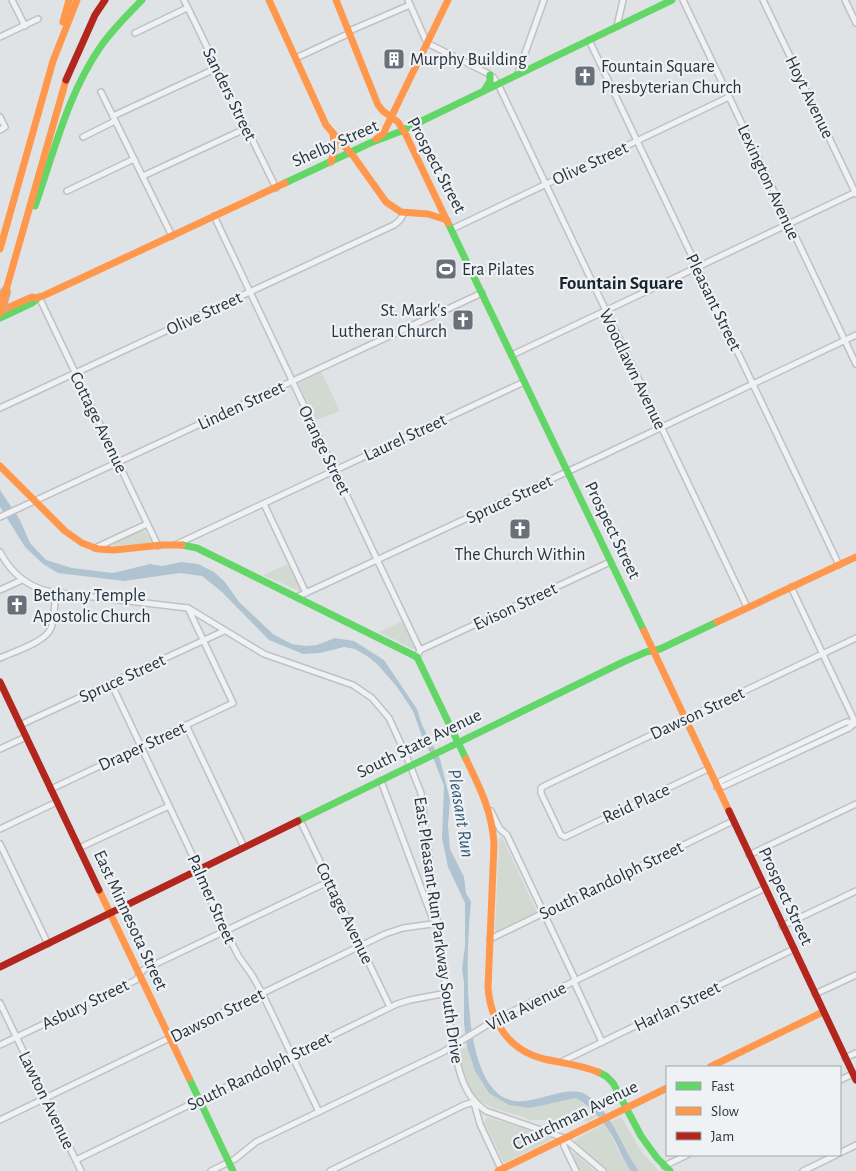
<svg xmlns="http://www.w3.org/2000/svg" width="856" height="1171" font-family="'Alegreya Sans',sans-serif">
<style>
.green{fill:#d2d9d1}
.water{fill:#afc4d0}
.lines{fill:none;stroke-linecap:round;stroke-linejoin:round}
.street-casing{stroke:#bfc1c4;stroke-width:8}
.street{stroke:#f0f1f2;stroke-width:5}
.fast{stroke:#63d668;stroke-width:7}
.slow{stroke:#ff974d;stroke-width:7}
.jam{stroke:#b3261e;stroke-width:7}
.slow-bridge-casing{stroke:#b3b6ba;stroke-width:11;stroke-linecap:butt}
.slow-bridge{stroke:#ff974d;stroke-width:9}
.labels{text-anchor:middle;stroke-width:4.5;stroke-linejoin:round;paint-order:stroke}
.poi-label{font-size:18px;fill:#28333e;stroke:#eef2f5;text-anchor:start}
.street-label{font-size:18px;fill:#28333e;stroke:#eef2f5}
.neighbourhood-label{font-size:19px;font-weight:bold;fill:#1a242f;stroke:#eef2f5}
.water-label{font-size:19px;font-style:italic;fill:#335772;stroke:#eef2f5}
</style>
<rect width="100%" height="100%" fill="#e0e3e6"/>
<g class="green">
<path d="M321,372L340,411L316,420L298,383Z"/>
<path d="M143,528L152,543L114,546L111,543Z"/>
<path d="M288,564L301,589L299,591L263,575Z"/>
<path d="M402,621L415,649V650L379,632Z"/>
<path d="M502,837L537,912L495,932L499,839Z"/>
<path d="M467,1047L475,1071L489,1093L530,1108L576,1098L598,1116L588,1122L576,1120H531L491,1107L478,1100L470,1091L461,1063L459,1049Z"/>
<path d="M488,1117L550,1136L551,1140L504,1163L484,1122Z"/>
<path d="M621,1117L641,1151L659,1171H639C628,1156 622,1137 610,1122Z"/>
<path d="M604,1124C615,1139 619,1157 631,1171H608L576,1144L575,1141L576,1139Z"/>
<path d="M574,1152L595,1171H580L572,1156Z"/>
</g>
<path class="water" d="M0,490L20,520L30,543L46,560L72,568L113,573L150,564L162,566L181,562L198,564L214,572L225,582L239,602L273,634L282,639L292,644L306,646L317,645L335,638L354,641L384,660L417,709L422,725L440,759L450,800L448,825L450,849L464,877L466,893L471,902C467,944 457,1091 514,1101C536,1104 568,1084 585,1094C611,1109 622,1148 639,1171H631C624,1162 621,1153 616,1143C607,1125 593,1108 576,1098L530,1108L509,1105L489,1093L475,1071L467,1047L464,1024V983L462,969L465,946V903L448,867L442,838L444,786L434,760L423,739L413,711L397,687L378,665L370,658L355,649L344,647L320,653L303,654L269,640L222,592L202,576L180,573L124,581L58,573L43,564L25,547L0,507Z"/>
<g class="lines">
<g class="street-casing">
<g id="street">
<path d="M12,0L25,26"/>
<path d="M184,0L276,188"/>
<path d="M408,0L427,43L487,73L493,77L498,84L747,607"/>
<path d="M683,0L856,364"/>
<path d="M763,0L856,194"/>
<path d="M845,0L856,23"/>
<path d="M617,26L623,0"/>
<path d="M349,31L410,5"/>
<path d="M135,33L187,8"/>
<path d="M0,37L38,19"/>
<path d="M589,40L839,565"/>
<path d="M296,58L350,33"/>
<path d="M518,73L544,0"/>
<path d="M101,92L172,236"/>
<path d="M113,116L217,68"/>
<path d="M0,117L5,127L0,130"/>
<path d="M83,137L115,121"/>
<path d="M143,176L247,128"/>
<path d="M67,191L134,159"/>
<path d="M214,216L420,650L417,657"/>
<path d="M452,229L729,97"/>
<path d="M39,297L158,546"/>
<path d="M512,355L856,192"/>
<path d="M0,408L394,225L400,220L404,213"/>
<path d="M264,504L306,593"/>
<path d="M0,517L482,293"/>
<path d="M177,544L524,382"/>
<path d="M95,548L147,524"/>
<path d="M0,552C11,573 27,587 51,592L188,608L264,654L353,685L372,698L389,718L406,755L421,793L453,1046C459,1070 463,1096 486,1111L564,1138L603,1171"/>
<path d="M791,587L856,724"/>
<path d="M0,590L22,580"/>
<path d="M297,597L599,457L856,335"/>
<path d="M420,650L610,562"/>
<path d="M0,658C13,652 46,642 51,628C55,618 54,604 56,593"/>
<path d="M111,683L197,865L198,875L225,930L239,957L252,975L262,993L319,1112"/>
<path d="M20,725L224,631"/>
<path d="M186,725L244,847"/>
<path d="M0,749L26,737"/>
<path d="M708,769L565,837L561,835L541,793V788L544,786L856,638"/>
<path d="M381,781L432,917L439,923"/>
<path d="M717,787L721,781L846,722H855"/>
<path d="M717,787L724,786L849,728L856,722"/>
<path d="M51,789L233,703L188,608"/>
<path d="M491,811L500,829L507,835L574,977L575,984L602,1042"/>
<path d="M300,820L390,1007"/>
<path d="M0,829L57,802"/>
<path d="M0,844L48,944"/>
<path d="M79,848L169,806"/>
<path d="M749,855L856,804"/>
<path d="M782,926L856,891"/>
<path d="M490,939L733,821"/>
<path d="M815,994L856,975"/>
<path d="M0,1003L81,1171"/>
<path d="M0,1045L136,980L143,970L330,881"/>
<path d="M845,1058L856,1053"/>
<path d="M561,1062L794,949"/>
<path d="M840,1080L853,1074"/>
<path d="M474,1103L480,1124L501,1169"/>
<path d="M0,1120L385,934L403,928L439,923"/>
<path d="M564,1138V1146L576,1171"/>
<path d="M840,1153L856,1145"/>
<path d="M76,1160L397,1004L410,1000L447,993"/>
<path d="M664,1166L687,1155"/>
<path d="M211,1171L235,1159L256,1142L443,1052L495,1020L765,888"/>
<path d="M330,1171L464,1105L474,1102"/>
<path d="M803,1171L836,1155"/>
</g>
</g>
<use href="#street" class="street"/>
<g class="fast">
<path d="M485,89L490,81V75"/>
<path d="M285,183L370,143L399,132L672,0"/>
<path d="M35,206C54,152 68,93 101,46C113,29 127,15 142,0"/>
<path d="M448,223L644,631"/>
<path d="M0,318L32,303L37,299"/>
<path d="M182,545L197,548L417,657L466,759"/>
<path d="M298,821L623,662L646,652L660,649L717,622"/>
<path d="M598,1072L606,1076L613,1083L641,1136L657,1158L670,1171"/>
<path d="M189,1078L233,1171"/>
</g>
<g class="slow">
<path d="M269,0L326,125L354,157L386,202L401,212L428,214L447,220"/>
<path d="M336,0L378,105L383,111L398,122L406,135L448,223"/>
<path d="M63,22L69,0"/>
<path d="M376,139L383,134L448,0"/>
<path d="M331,162L335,148L333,134"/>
<path d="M0,249L53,61L77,0"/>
<path d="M6,290L66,80"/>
<path d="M0,311L32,297L37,298L45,295L285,183"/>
<path d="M0,466L65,531L82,543L98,549L114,550L162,545H182"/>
<path d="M717,622L856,557"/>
<path d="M644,631L729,811"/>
<path d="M466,759C480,788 492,811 494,844L488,988C491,1023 509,1050 544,1059C562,1063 581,1065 598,1072"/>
<path d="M99,890L189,1078"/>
<path d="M710,1067L823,1012"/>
<path d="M498,1171L667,1088"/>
</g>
<g class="jam">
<path d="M66,80L95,15L105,0"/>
<path d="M0,682L99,890"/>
<path d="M729,811L856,1080"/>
<path d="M0,967L298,821"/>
</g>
<g class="slow-bridge-casing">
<path id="slow-bridge" d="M0,312L6,290"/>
</g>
<use href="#slow-bridge" class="slow-bridge"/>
</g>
<defs>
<g id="building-square" transform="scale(1.125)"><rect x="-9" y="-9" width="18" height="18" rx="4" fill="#687179" stroke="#eef2f5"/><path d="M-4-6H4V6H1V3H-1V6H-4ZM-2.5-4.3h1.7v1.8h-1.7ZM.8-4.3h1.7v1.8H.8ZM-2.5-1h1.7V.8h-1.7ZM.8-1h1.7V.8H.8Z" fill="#fff"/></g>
<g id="church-square" transform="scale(1.125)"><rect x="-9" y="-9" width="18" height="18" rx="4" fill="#687179" stroke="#eef2f5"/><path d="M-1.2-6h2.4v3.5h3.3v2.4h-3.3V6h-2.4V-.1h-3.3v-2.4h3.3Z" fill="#fff"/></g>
<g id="stadium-square" transform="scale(1.125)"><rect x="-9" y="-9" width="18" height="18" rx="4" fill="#687179" stroke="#eef2f5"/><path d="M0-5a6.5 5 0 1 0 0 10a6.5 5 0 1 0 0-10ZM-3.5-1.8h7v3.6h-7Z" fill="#fff"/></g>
</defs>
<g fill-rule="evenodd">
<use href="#building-square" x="394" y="59"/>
<use href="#church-square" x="585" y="76"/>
<use href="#stadium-square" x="446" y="269"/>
<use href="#church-square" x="463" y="320"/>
<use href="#church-square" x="520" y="529"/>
<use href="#church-square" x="17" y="605"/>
</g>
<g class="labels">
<g class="poi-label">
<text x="410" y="65">Murphy Building</text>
<text x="601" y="72">Fountain Square<tspan x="601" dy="21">Presbyterian Church</tspan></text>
<text x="462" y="275">Era Pilates</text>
<text x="447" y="316" text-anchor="end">St. Mark's<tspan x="447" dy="21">Lutheran Church</tspan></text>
<text x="520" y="560" text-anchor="middle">The Church Within</text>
<text x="33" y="601">Bethany Temple<tspan x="33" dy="21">Apostolic Church</tspan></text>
</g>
<g class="street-label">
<text transform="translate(230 94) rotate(64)" y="6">Sanders Street</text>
<text transform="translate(810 97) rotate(64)" y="6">Hoyt Avenue</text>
<text transform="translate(335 143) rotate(-24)" y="6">Shelby Street</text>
<text transform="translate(590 163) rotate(-25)" y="6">Olive Street</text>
<text transform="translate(437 165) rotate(62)" y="6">Prospect Street</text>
<text transform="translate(769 182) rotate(65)" y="6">Lexington Avenue</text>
<text transform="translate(714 302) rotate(64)" y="6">Pleasant Street</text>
<text transform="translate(204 313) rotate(-25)" y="6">Olive Street</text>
<text transform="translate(633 369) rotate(64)" y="6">Woodlawn Avenue</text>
<text transform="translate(241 405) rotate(-25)" y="6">Linden Street</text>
<text transform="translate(99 422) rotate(64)" y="6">Cottage Avenue</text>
<text transform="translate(405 437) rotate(-25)" y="6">Laurel Street</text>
<text transform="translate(325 450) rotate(64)" y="6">Orange Street</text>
<text transform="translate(509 499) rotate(-25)" y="6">Spruce Street</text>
<text transform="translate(613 530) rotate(64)" y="6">Prospect Street</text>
<text transform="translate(515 606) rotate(-25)" y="6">Evison Street</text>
<text transform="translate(122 678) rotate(-25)" y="6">Spruce Street</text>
<text transform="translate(697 713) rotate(-25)" y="6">Dawson Street</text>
<text transform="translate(419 743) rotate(-26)" y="6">South State Avenue</text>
<text transform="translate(142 746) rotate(-25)" y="6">Draper Street</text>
<text transform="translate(636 803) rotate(-25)" y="6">Reid Place</text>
<text transform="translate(611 880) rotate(-26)" y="6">South Randolph Street</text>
<text transform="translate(786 896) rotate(65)" y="6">Prospect Street</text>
<text transform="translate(212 899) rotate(66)" y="6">Palmer Street</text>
<text transform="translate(345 913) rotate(64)" y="6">Cottage Avenue</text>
<text transform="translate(131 920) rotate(65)" y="6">East Minnesota Street</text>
<text transform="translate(439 930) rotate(82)" y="6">East Pleasant Run Parkway South Drive</text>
<text transform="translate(85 1004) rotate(-26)" y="6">Asbury Street</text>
<text transform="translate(526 1006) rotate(-27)" y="6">Villa Avenue</text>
<text transform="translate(677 1006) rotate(-26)" y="6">Harlan Street</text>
<text transform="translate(217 1015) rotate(-26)" y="6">Dawson Street</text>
<text transform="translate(259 1071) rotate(-26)" y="6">South Randolph Street</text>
<text transform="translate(47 1100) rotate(64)" y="6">Lawton Avenue</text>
<text transform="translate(575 1115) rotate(-26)" y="6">Churchman Avenue</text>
</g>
<g class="neighbourhood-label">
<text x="621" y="289">Fountain Square</text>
</g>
<g class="water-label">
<text transform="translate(462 813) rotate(81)" y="7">Pleasant Run</text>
</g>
</g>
<rect x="666" y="1066" width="175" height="90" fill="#eef2f5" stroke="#9fa6ac"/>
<rect x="676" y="1082" width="25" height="8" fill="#63d668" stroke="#9fa6ac"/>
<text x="711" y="1091" font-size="15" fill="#28333e">Fast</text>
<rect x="676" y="1107" width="25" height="8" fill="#ff974d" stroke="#9fa6ac"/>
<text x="711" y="1116" font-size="15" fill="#28333e">Slow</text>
<rect x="676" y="1132" width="25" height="8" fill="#b3261e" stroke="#9fa6ac"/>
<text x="711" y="1141" font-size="15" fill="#28333e">Jam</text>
</svg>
